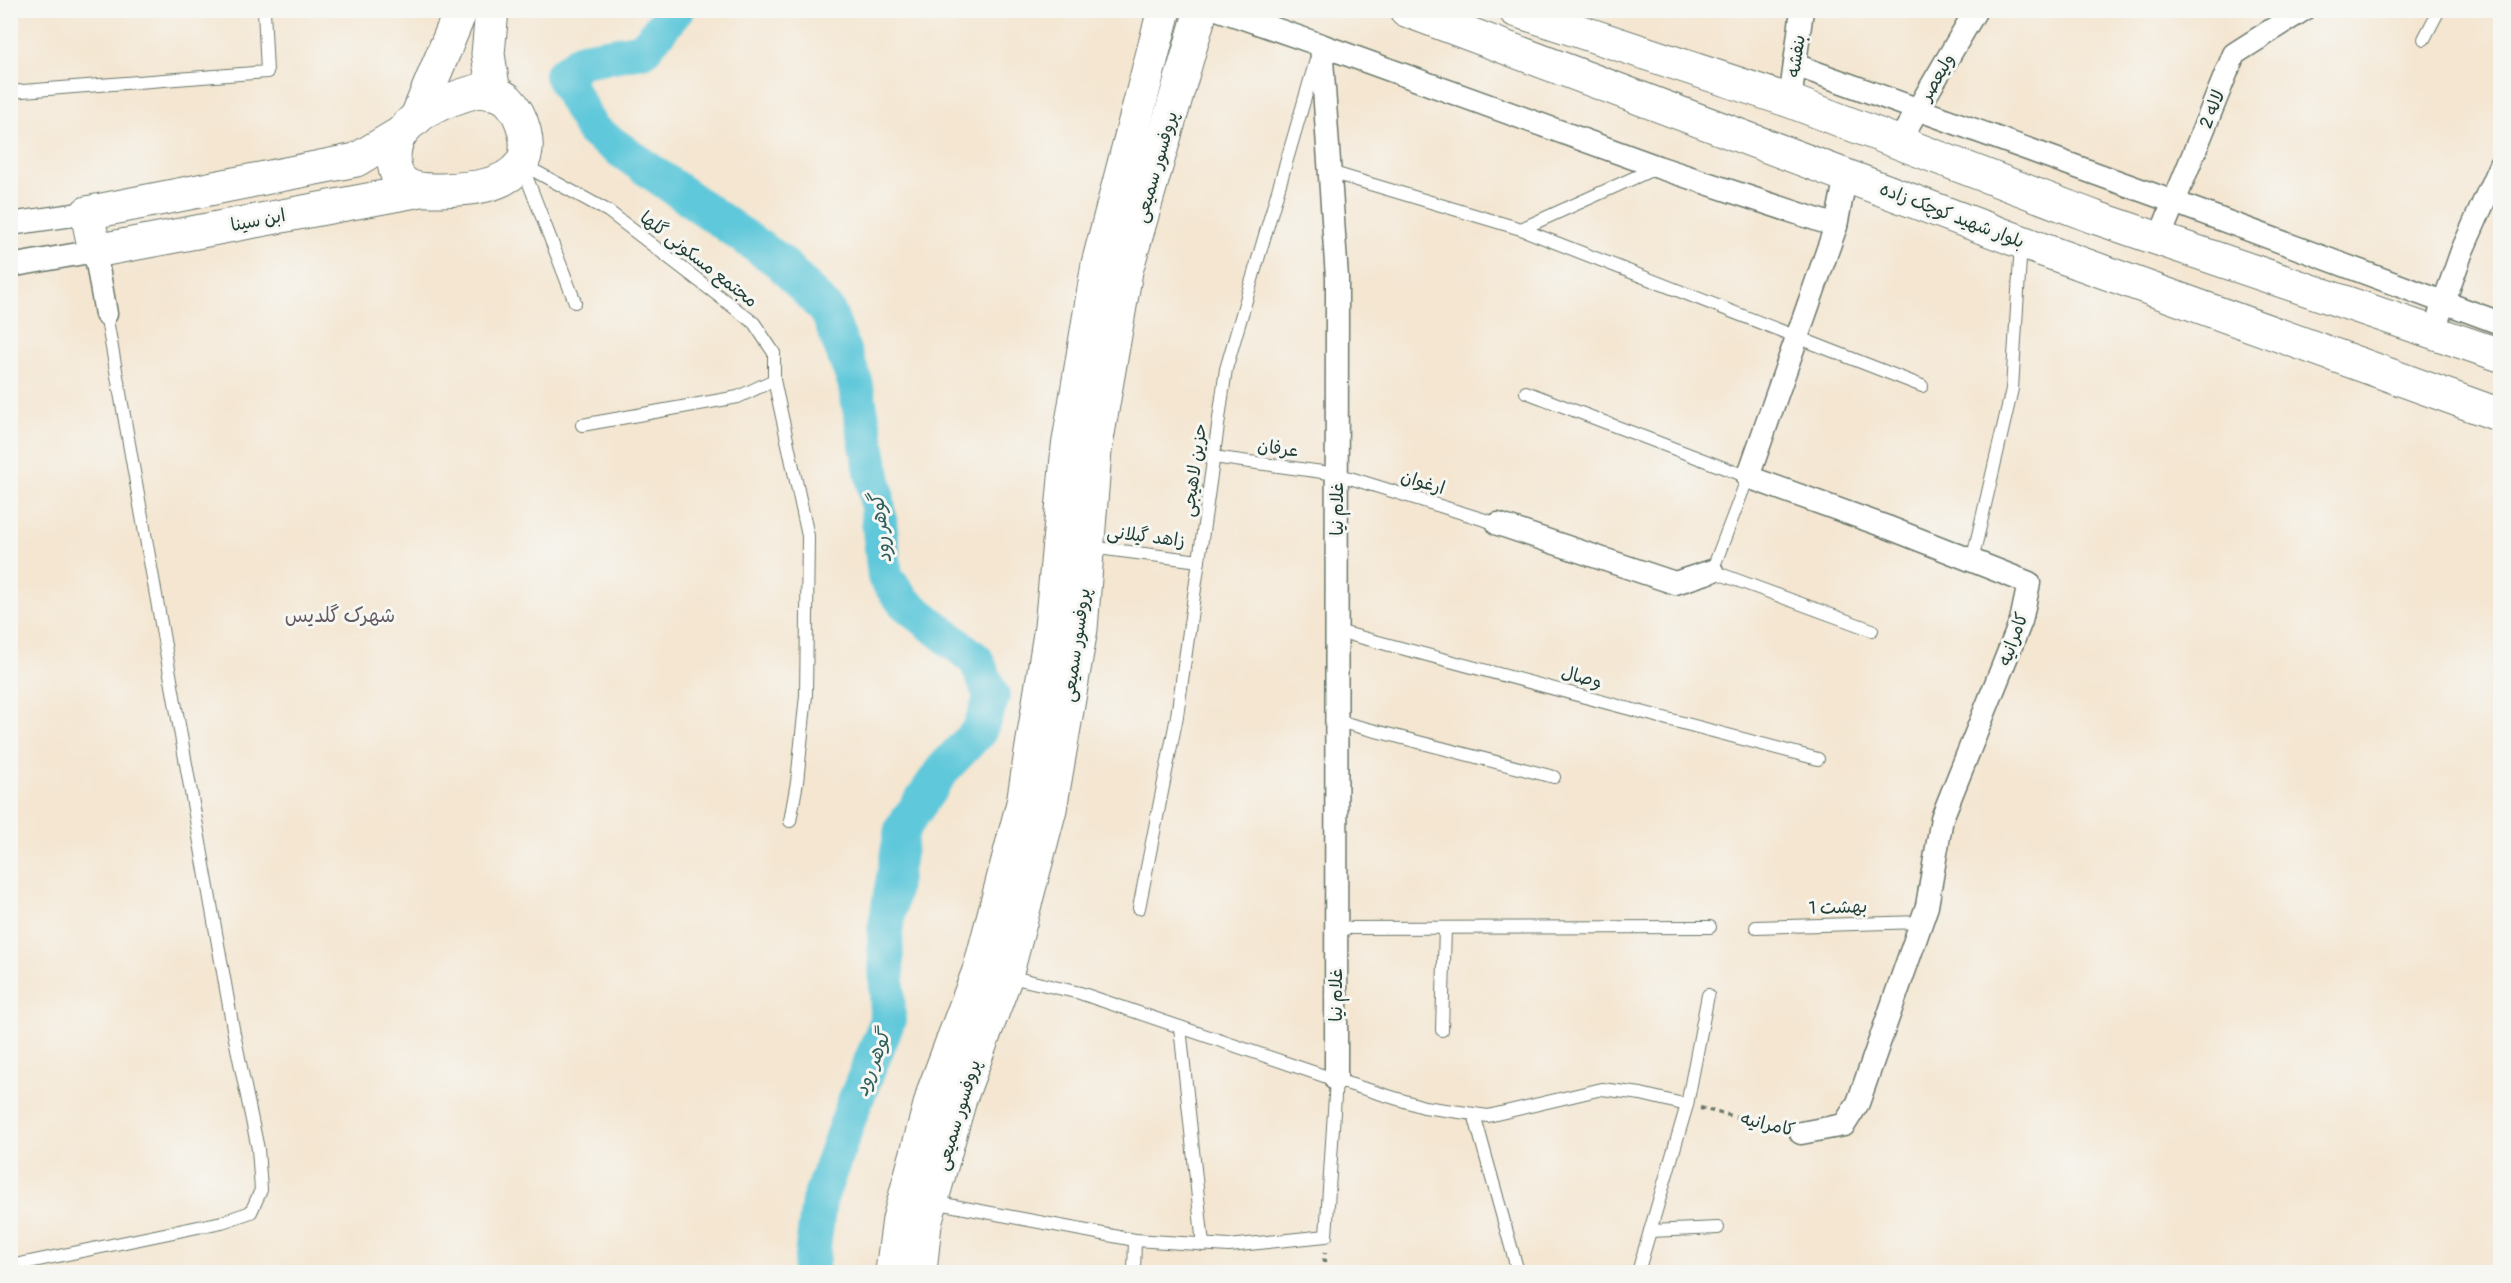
<svg xmlns="http://www.w3.org/2000/svg" width="2511" height="1283" font-family="Pangolin,'Playpen Sans Arabic',sans-serif">
<style>
.lines{fill:none;stroke-linecap:round;stroke-linejoin:round}
.river{stroke:#5fc8da;stroke-width:36}
.lane-casing{stroke:#6a786b;stroke-width:14}
.street-casing{stroke:#6a786b;stroke-width:25}
.secondary-casing{stroke:#6a786b;stroke-width:35}
.primary-casing{stroke:#6a786b;stroke-width:35}
.path{stroke:#6a786b;stroke-width:4;stroke-dasharray:4.5 4.5;stroke-linecap:butt}
.lane{stroke:#fff;stroke-width:12}
.street{stroke:#fff;stroke-width:22}
.secondary{stroke:#fff;stroke-width:33}
.primary{stroke:#fff;stroke-width:33}
.labels{text-anchor:middle;stroke-width:6;stroke-linejoin:round;paint-order:stroke}
.street-label{font-size:18px;fill:#1f3d34;stroke:#f6f6f2}
.water-label{font-size:20px;font-style:italic;fill:#2f605e;stroke:#f6f6f2}
.neighbourhood-label{font-size:20px;fill:#655b62;stroke:#f6f6f2}
</style>
<rect width="100%" height="100%" fill="#f6f6f2"/>
<filter id="ink" filterUnits="userSpaceOnUse"><feTurbulence type="fractalNoise" baseFrequency=".0167" numOctaves="2"/><feDisplacementMap in="SourceGraphic" scale="12" xChannelSelector="R" yChannelSelector="G"/><feConvolveMatrix kernelMatrix="1 2 1 2 8 2 1 2 1" color-interpolation-filters="sRGB"/></filter>
<filter id="wash" filterUnits="userSpaceOnUse"><feTurbulence type="fractalNoise" baseFrequency=".008" numOctaves="4" result="noise"/><feDisplacementMap in="SourceGraphic" scale="24" xChannelSelector="R" yChannelSelector="G"/><feGaussianBlur stdDeviation="1.35" result="paint"/><feColorMatrix in="noise" values="0 0 0 0 0 0 0 0 0 0 0 0 0 0 0 0 0 1.4 0 .05"/><feComposite in="paint" operator="in"/></filter>
<g filter="url(#wash)">
<rect width="100%" height="100%" fill="#f4e6d1"/>
<g class="lines">
<path class="river" d="M676,10L643,50L582,60L562,75L592,130L780,262L828,312L855,382L876,492L885,577L905,603L976,660L992,697L979,731L944,768L902,829L885,931L888,1020L854,1104L819,1201L810,1272"/>
</g>
</g>
<g filter="url(#ink)">
<g class="lines">
<g class="lane-casing">
<g id="lane">
<path d="M2424,39L2439,10"/>
<path d="M10,92L267,72L264,10"/>
<path d="M522,164L608,211L754,323L774,353V380L738,397L582,425"/>
<path d="M523,168L575,302"/>
<path d="M1330,172L1521,229L1658,167"/>
<path d="M1521,229L1922,386"/>
<path d="M774,380L808,536L806,695L797,782L790,821"/>
<path d="M1526,392L1748,477L1712,571L1872,630"/>
<path d="M1213,457L1337,474L1498,524"/>
<path d="M1090,547L1199,561"/>
<path d="M1972,561L2012,389L2021,243"/>
<path d="M1337,631L1818,759"/>
<path d="M1337,721L1554,777"/>
<path d="M1139,908L1177,716L1226,369L1316,60"/>
<path d="M1756,927L1921,922"/>
<path d="M1336,928L1710,927"/>
<path d="M1007,976L1080,993L1336,1080L1424,1107L1488,1116L1602,1089L1641,1094L1687,1105"/>
<path d="M1180,1027L1203,1245"/>
<path d="M1442,1030L1445,928"/>
<path d="M1474,1114L1518,1272"/>
<path d="M933,1202L1135,1240L1229,1246L1326,1236L1336,1080"/>
<path d="M1650,1231L1718,1228"/>
<path d="M10,1266L222,1222L251,1212L261,1190L258,1149L234,1034L106,314"/>
<path d="M1134,1272L1135,1240"/>
<path d="M1638,1272L1687,1105L1708,995"/>
</g>
</g>
<g class="street-casing">
<g id="street">
<path d="M1220,10L1321,45L1337,278L1336,1080"/>
<path d="M1321,45L1658,167L1836,226"/>
<path d="M1795,65L2174,202L2500,323"/>
<path d="M1790,101L1802,10"/>
<path d="M1898,143L1976,10"/>
<path d="M10,224L87,213"/>
<path d="M2159,239L2234,54L2303,10"/>
<path d="M10,266L95,251L106,314"/>
<path d="M2439,316L2462,251L2500,165"/>
<path d="M1498,524L1675,583L1712,571"/>
<path d="M1801,1133L1844,1125L1858,1103L1927,906L1942,818L2021,621L2029,583L1887,527L1748,477L1836,226L1846,175"/>
</g>
</g>
<g class="secondary-casing">
<g id="secondary">
<path d="M492,10L488,54L494,93"/>
<path d="M1406,10L2035,247L2500,415"/>
<path d="M1515,10L1790,101L2094,217L2500,355"/>
<path d="M477,91C488,92 500,93 508,100C522,114 533,147 521,164C504,188 466,189 440,190C428,190 414,191 404,183C390,172 392,145 402,132C418,110 452,98 477,91Z"/>
<path d="M416,119L461,10"/>
<path d="M401,133L356,160L87,213L95,251L421,190"/>
</g>
</g>
<g class="primary-casing">
<g id="primary">
<path d="M892,1272L899,1219L934,1090L980,968L1023,803L1051,627L1068,447L1098,264L1164,10"/>
<path d="M920,1272L925,1224L960,1099L1006,976L1050,809L1081,629L1095,451L1126,271L1201,10"/>
</g>
</g>
<g class="path">
<path d="M1700,1108L1783,1128"/>
<path d="M1323,1272L1325,1252"/>
</g>
<use href="#lane" class="lane"/>
<use href="#street" class="street"/>
<use href="#secondary" class="secondary"/>
<use href="#primary" class="primary"/>
</g>
</g>
<g class="labels">
<g class="street-label">
<text transform="translate(1796 56) rotate(-82)" y="6">بنفشه</text>
<text transform="translate(1937 77) rotate(-60)" y="6">ولیعصر</text>
<text transform="translate(2212 109) rotate(-68)" y="6">لاله 2</text>
<text transform="translate(1156 167) rotate(-74)" y="6">پروفسور سمیعی</text>
<text transform="translate(1952 215) rotate(21)" y="6">بلوار شهید کوچک زاده</text>
<text transform="translate(258 220) rotate(-11)" y="6">ابن سینا</text>
<text transform="translate(699 259) rotate(38)" y="6">مجتمع مسکونی گلها</text>
<text transform="translate(1278 448) rotate(8)" y="6">عرفان</text>
<text transform="translate(1194 470) rotate(-82)" y="6">حزین لاهیجی</text>
<text transform="translate(1423 482) rotate(17)" y="6">ارغوان</text>
<text transform="translate(1337 509) rotate(-90)" y="6">غلام نیا</text>
<text transform="translate(1146 536) rotate(7)" y="6">زاهد گیلانی</text>
<text transform="translate(2013 639) rotate(-70)" y="6">کامرانیه</text>
<text transform="translate(1076 645) rotate(-82)" y="6">پروفسور سمیعی</text>
<text transform="translate(1582 677) rotate(15)" y="6">وصال</text>
<text transform="translate(1838 907) rotate(-2)" y="6">بهشت 1</text>
<text transform="translate(1336 995) rotate(-90)" y="6">غلام نیا</text>
<text transform="translate(958 1115) rotate(-73)" y="6">پروفسور سمیعی</text>
<text transform="translate(1768 1124) rotate(13)" y="6">کامرانیه</text>
</g>
<g class="water-label">
<text transform="translate(880 529) rotate(-97)" y="7">گوهر رود</text>
<text transform="translate(872 1063) rotate(-69)" y="7">گوهر رود</text>
</g>
<g class="neighbourhood-label">
<text x="340" y="622">شهرک گلدیس</text>
</g>
</g>
<rect width="2511" height="1283" fill="none" stroke="#f6f6f2" stroke-width="36"/>
</svg>
